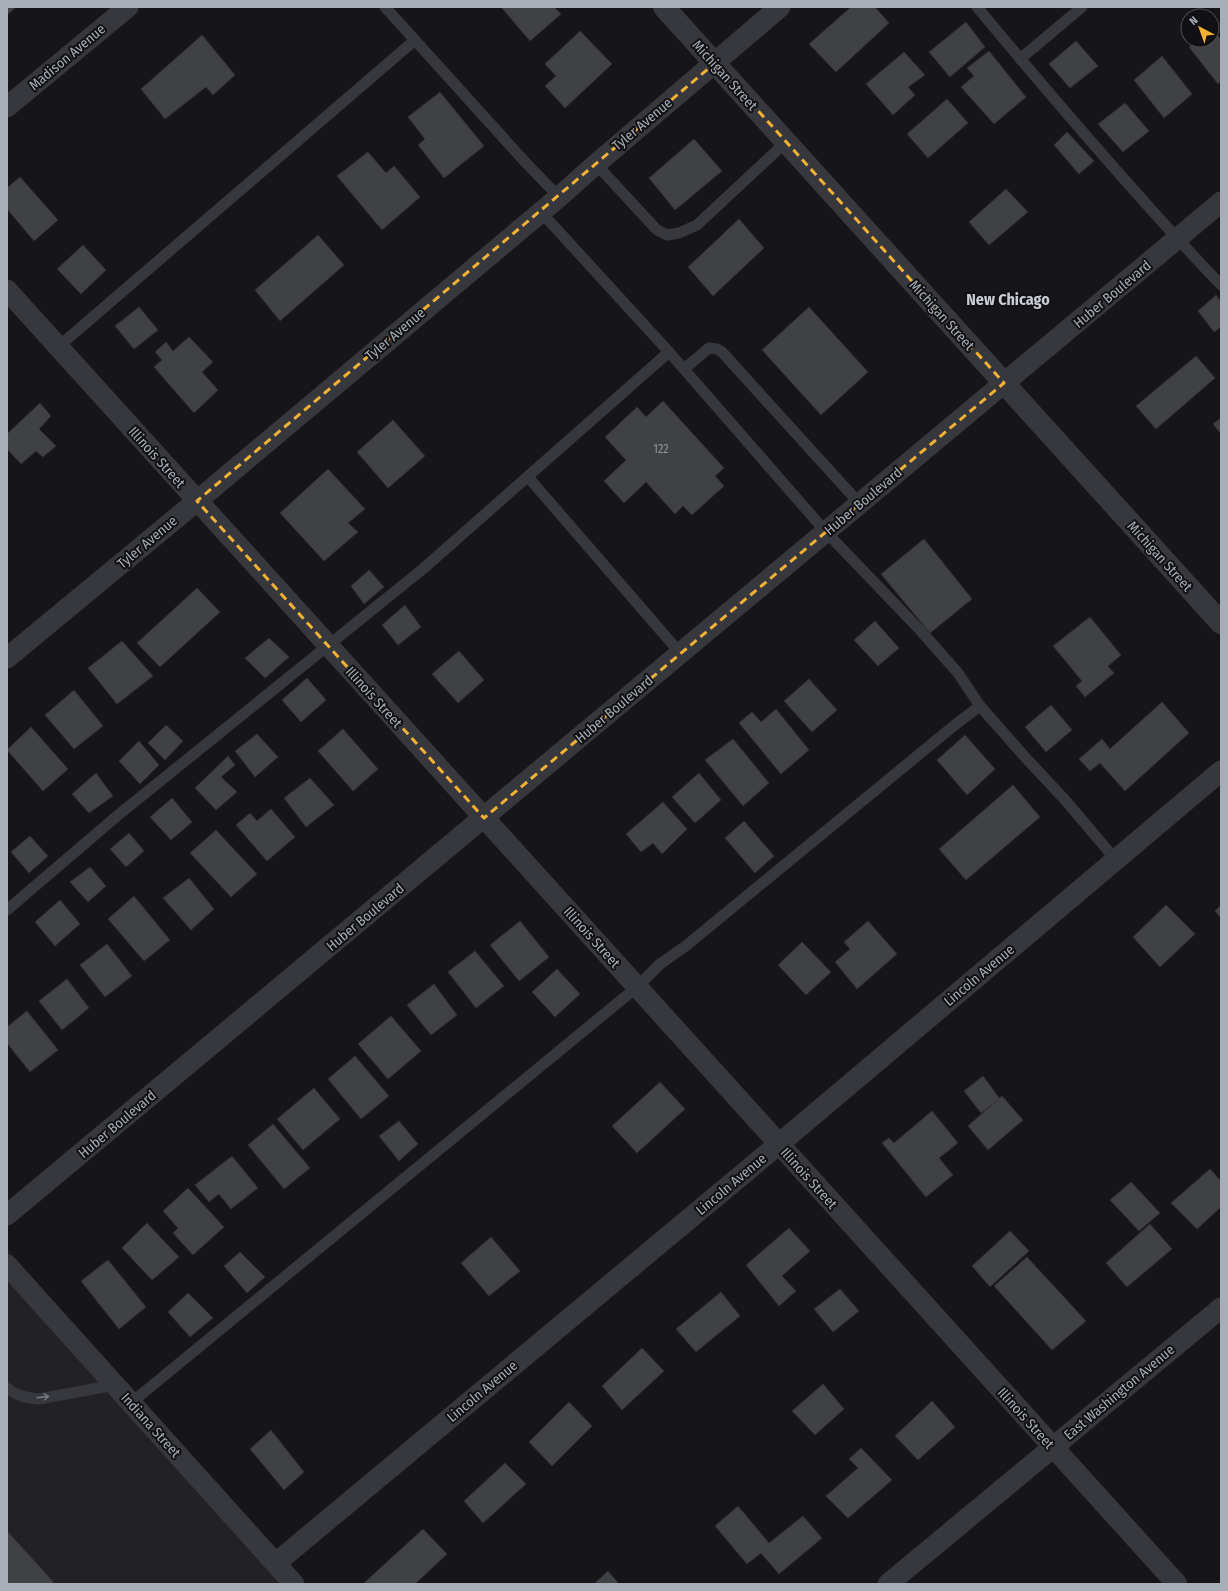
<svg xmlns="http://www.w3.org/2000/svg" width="1228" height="1591" font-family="'Fira Sans Condensed',sans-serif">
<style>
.built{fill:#222225}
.building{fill:#404145;stroke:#303034}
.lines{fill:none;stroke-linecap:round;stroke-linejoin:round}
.service{stroke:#37383d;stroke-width:11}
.minor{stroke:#37383d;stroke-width:21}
.tertiary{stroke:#37383d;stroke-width:22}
.oneway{stroke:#757881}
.marked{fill:none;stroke:#f2b134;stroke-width:3;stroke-dasharray:8 5;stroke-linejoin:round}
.labels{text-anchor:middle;stroke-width:4;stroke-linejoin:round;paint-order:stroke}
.number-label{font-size:12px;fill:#8e929b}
.street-label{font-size:14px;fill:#a8adb8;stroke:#111113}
.quarter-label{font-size:16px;font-weight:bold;fill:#c9ccd4;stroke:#111113}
</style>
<rect width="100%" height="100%" fill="#161618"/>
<path class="built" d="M7,1249L296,1584H7Z"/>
<g class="building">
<path d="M7,7H16L7,15Z"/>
<path d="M501,7H554L561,14L530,41Z"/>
<path d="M851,7H875L889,23L836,72L809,44Z"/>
<path d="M966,22L985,47L950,77L929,52Z"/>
<path d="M1212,29L1221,39V81L1218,84L1189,47L1197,40H1212Z"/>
<path d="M580,31L612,64L565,108L545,86L556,76L545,64Z"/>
<path d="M202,35L235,75L213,95L206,87L165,119L141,89Z"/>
<path d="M1076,41L1098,66L1070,88L1049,64Z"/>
<path d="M989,51L1026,97L994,124L961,87L974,76L967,68Z"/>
<path d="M904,52L925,75L908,87L915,95L893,115L866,84Z"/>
<path d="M1162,56L1192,94L1164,118L1134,80Z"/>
<path d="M440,92L484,146L444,178L418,145L425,139L408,117Z"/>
<path d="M947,99L968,123L928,158L907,134Z"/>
<path d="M1125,103L1149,131L1123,152L1098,124Z"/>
<path d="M1067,132L1094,161L1079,174L1054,145Z"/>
<path d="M694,139L722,171L675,210L649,178Z"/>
<path d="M368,152L386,173L394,166L420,197L382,230L337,176Z"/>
<path d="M20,177L58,220L34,241L7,209V188Z"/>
<path d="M1006,189L1028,212L989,245L969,222Z"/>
<path d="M739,219L764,248L713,296L688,267Z"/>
<path d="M318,235L344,265L280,321L255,290Z"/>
<path d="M83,245L106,270L81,294L57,269Z"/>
<path d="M1216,295L1221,302V327L1214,332L1198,311Z"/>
<path d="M139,307L158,330L134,349L115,326Z"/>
<path d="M809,307L868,372L821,415L762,350Z"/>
<path d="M189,337L213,362L202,372L218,390L194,413L154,367L162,360L155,352L166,342L173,351Z"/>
<path d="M1196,356L1215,378L1156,429L1136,406Z"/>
<path d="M663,401L724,468L715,476L724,486L692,515L683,506L675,514L646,482L624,503L604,481L626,460L605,437L637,407L646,417Z"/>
<path d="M40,403L51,416L39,429L56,446L43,457L36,451L21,464L7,449V434Z"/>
<path d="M1221,418V434L1213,424Z"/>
<path d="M393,420L425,456L388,488L357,452Z"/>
<path d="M328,469L365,509L348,523L358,532L324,561L280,513Z"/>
<path d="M924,539L972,599L930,633L881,574Z"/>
<path d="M369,570L384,587L364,604L351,586Z"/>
<path d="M197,588L220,612L160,667L137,643Z"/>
<path d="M405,605L421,627L398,645L382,625Z"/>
<path d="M1090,617L1121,655L1108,666L1114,673L1085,697L1076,686L1082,681L1053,646Z"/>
<path d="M875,621L899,648L878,666L854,640Z"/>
<path d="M269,638L289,657L265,678L245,658Z"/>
<path d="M122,641L153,676L117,704L88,668Z"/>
<path d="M459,651L484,680L458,703L432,674Z"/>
<path d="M307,678L326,700L301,722L282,700Z"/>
<path d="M809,679L837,710L812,732L784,701Z"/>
<path d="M74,690L103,726L74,749L45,715Z"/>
<path d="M1162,702L1189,733L1125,791L1100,763L1090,771L1079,759L1102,739L1110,749Z"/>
<path d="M1051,705L1072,730L1046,752L1025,727Z"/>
<path d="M776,709L809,750L781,774L739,723L752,712L761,722Z"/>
<path d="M166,725L183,741L165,760L148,743Z"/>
<path d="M31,727L68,769L43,791L7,750Z"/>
<path d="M343,729L378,769L353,791L318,751Z"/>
<path d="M257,734L278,757L255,777L235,751Z"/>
<path d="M965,735L995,769L967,795L937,760Z"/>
<path d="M733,739L769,783L743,806L705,760Z"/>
<path d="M139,741L159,765L140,784L119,761Z"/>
<path d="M228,756L235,765L221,777L237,792L216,810L195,788Z"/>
<path d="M96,773L113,796L89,813L72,794Z"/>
<path d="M699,773L721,800L695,823L672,797Z"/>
<path d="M310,778L334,805L306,827L284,798Z"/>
<path d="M1013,785L1040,817L966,880L939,849Z"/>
<path d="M172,798L192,822L171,840L150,817Z"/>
<path d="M663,802L687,829L662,854L653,843L641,852L626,834Z"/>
<path d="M271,809L295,837L267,861L236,825L250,813L257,821Z"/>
<path d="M744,821L774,856L755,873L725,838Z"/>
<path d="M216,830L257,874L231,897L190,853Z"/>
<path d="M129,833L144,851L126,867L110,849Z"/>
<path d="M30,836L48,856L29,873L11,852Z"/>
<path d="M90,867L106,886L88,902L70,882Z"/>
<path d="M189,878L214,909L191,930L163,898Z"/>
<path d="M134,896L170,940L144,961L108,919Z"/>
<path d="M60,900L80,924L55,946L35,922Z"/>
<path d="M1166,905L1195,934L1160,967L1133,937Z"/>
<path d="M1221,905V918L1215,911Z"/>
<path d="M520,921L549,957L519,981L490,945Z"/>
<path d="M868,921L897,954L857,989L835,962L850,949L844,942Z"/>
<path d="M802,942L831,972L806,995L778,965Z"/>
<path d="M107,944L132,976L105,997L80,965Z"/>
<path d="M475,951L504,986L476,1008L448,972Z"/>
<path d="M557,969L580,994L555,1017L532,992Z"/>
<path d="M67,979L89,1008L62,1030L39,1001Z"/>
<path d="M434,984L457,1015L431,1035L407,1005Z"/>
<path d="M27,1011L58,1050L30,1072L7,1043V1027Z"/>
<path d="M391,1016L421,1051L388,1079L358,1044Z"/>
<path d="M355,1056L389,1096L361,1119L328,1079Z"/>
<path d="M983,1076L1000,1099L981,1113L964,1091Z"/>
<path d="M660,1082L685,1109L637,1153L612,1126Z"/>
<path d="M314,1088L340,1119L303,1150L277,1119Z"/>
<path d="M1002,1096L1023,1120L988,1150L968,1126Z"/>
<path d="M932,1111L958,1143L939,1158L953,1175L926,1197L882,1143L889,1138L894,1143Z"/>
<path d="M399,1121L418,1144L399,1161L379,1136Z"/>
<path d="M273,1124L310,1168L284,1189L248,1145Z"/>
<path d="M232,1156L258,1188L231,1209L219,1194L209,1202L195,1185Z"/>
<path d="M1210,1169L1221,1181V1207L1197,1229L1171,1203Z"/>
<path d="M1131,1182L1160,1213L1139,1231L1110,1200Z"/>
<path d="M188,1188L224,1227L193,1255L173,1233L178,1228L163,1211Z"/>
<path d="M147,1223L179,1257L152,1280L122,1248Z"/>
<path d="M1150,1224L1172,1249L1127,1287L1106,1263Z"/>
<path d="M789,1228L810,1251L782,1276L796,1291L779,1306L746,1265Z"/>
<path d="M1010,1231L1029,1251L990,1287L972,1266Z"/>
<path d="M491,1237L520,1271L489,1296L461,1263Z"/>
<path d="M240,1252L265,1277L247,1293L224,1266Z"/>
<path d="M1027,1257L1086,1321L1052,1350L994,1286Z"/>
<path d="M108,1260L146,1307L119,1329L81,1281Z"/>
<path d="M840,1289L859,1311L833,1332L814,1309Z"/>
<path d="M721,1292L740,1316L696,1352L676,1329Z"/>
<path d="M188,1293L213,1318L190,1337L168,1312Z"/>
<path d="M642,1348L664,1371L622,1410L602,1386Z"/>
<path d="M823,1384L844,1409L815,1435L792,1411Z"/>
<path d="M932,1401L955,1427L918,1460L895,1436Z"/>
<path d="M569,1402L592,1426L552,1466L529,1442Z"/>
<path d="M271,1430L304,1472L284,1490L250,1449Z"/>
<path d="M861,1448L892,1480L848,1518L826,1496L858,1468L849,1459Z"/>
<path d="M505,1463L526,1484L483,1523L464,1501Z"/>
<path d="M738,1506L769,1543L803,1516L822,1538L779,1574L761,1553L747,1564L715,1526Z"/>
<path d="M423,1529L447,1554L415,1584H366L364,1583Z"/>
<path d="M7,1531L40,1567L55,1584H7Z"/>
<path d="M608,1571L619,1584H594Z"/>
</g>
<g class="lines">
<g class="service">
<path d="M385,7L526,163L559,197"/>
<path d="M977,7C1056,102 1136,196 1221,285"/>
<path d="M1020,59L1082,7"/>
<path d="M596,164L657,230L667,235L679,233L697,225L786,142"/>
<path d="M541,212L669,352L826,532L920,630L958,673L980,706L1024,756L1066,801L1116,860"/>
<path d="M58,347L415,40"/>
<path d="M684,369L709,348L717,349L722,352L860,504"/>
<path d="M528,477L681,654"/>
<path d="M7,910L117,816L424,568L669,352"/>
<path d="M7,1388C16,1396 27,1398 39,1399L115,1385"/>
<path d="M131,1403L637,987L660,964L687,945L956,724L980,706"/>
</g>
<g class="minor">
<path d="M7,107L128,7"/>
<path d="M7,290L1177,1584"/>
<path d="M7,658L197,501L559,197L596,164L780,7"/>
<path d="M7,1215L1221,202"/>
<path d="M7,1265L294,1584"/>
<path d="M276,1563L779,1144L1221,771"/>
<path d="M888,1584L1221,1308"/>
</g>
<path class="tertiary" d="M664,7L1221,623"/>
</g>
<defs><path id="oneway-shaft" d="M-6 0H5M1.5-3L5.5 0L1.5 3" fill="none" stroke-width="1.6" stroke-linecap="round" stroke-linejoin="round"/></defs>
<use class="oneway" href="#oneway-shaft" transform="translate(43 1397) rotate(-7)"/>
<path class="marked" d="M715,63L1004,383L484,818L197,501Z"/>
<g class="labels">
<g class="number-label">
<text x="661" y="453">122</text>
</g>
<g class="street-label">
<text transform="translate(67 57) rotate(-40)" y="5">Madison Avenue</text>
<text transform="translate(725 75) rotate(48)" y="5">Michigan Street</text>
<text transform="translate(642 124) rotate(-40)" y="5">Tyler Avenue</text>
<text transform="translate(1112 294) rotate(-40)" y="5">Huber Boulevard</text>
<text transform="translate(942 315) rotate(48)" y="5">Michigan Street</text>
<text transform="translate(395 334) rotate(-40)" y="5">Tyler Avenue</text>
<text transform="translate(157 457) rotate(48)" y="5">Illinois Street</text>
<text transform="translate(863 501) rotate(-40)" y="5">Huber Boulevard</text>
<text transform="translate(147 542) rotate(-40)" y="5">Tyler Avenue</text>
<text transform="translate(1160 556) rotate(48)" y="5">Michigan Street</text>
<text transform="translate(374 697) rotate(48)" y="5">Illinois Street</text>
<text transform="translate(614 709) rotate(-40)" y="5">Huber Boulevard</text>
<text transform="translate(365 917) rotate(-40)" y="5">Huber Boulevard</text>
<text transform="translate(592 937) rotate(48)" y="5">Illinois Street</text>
<text transform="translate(979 975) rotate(-40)" y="5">Lincoln Avenue</text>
<text transform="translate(117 1124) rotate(-40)" y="5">Huber Boulevard</text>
<text transform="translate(809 1178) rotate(48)" y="5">Illinois Street</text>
<text transform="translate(731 1184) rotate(-40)" y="5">Lincoln Avenue</text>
<text transform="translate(482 1391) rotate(-40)" y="5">Lincoln Avenue</text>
<text transform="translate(1119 1392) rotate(-40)" y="5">East Washington Avenue</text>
<text transform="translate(1026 1418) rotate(48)" y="5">Illinois Street</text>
<text transform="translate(151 1425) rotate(48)" y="5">Indiana Street</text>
</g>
<g class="quarter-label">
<text x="1008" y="305">New Chicago</text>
</g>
</g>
<rect width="1228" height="1591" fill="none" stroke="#a8adb8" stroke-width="16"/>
<g transform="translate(1200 28) rotate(319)"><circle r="19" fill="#111113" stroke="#4d4f55"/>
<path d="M0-3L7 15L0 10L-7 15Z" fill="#f2b134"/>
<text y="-6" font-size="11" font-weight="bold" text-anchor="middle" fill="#a8adb8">N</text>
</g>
</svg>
